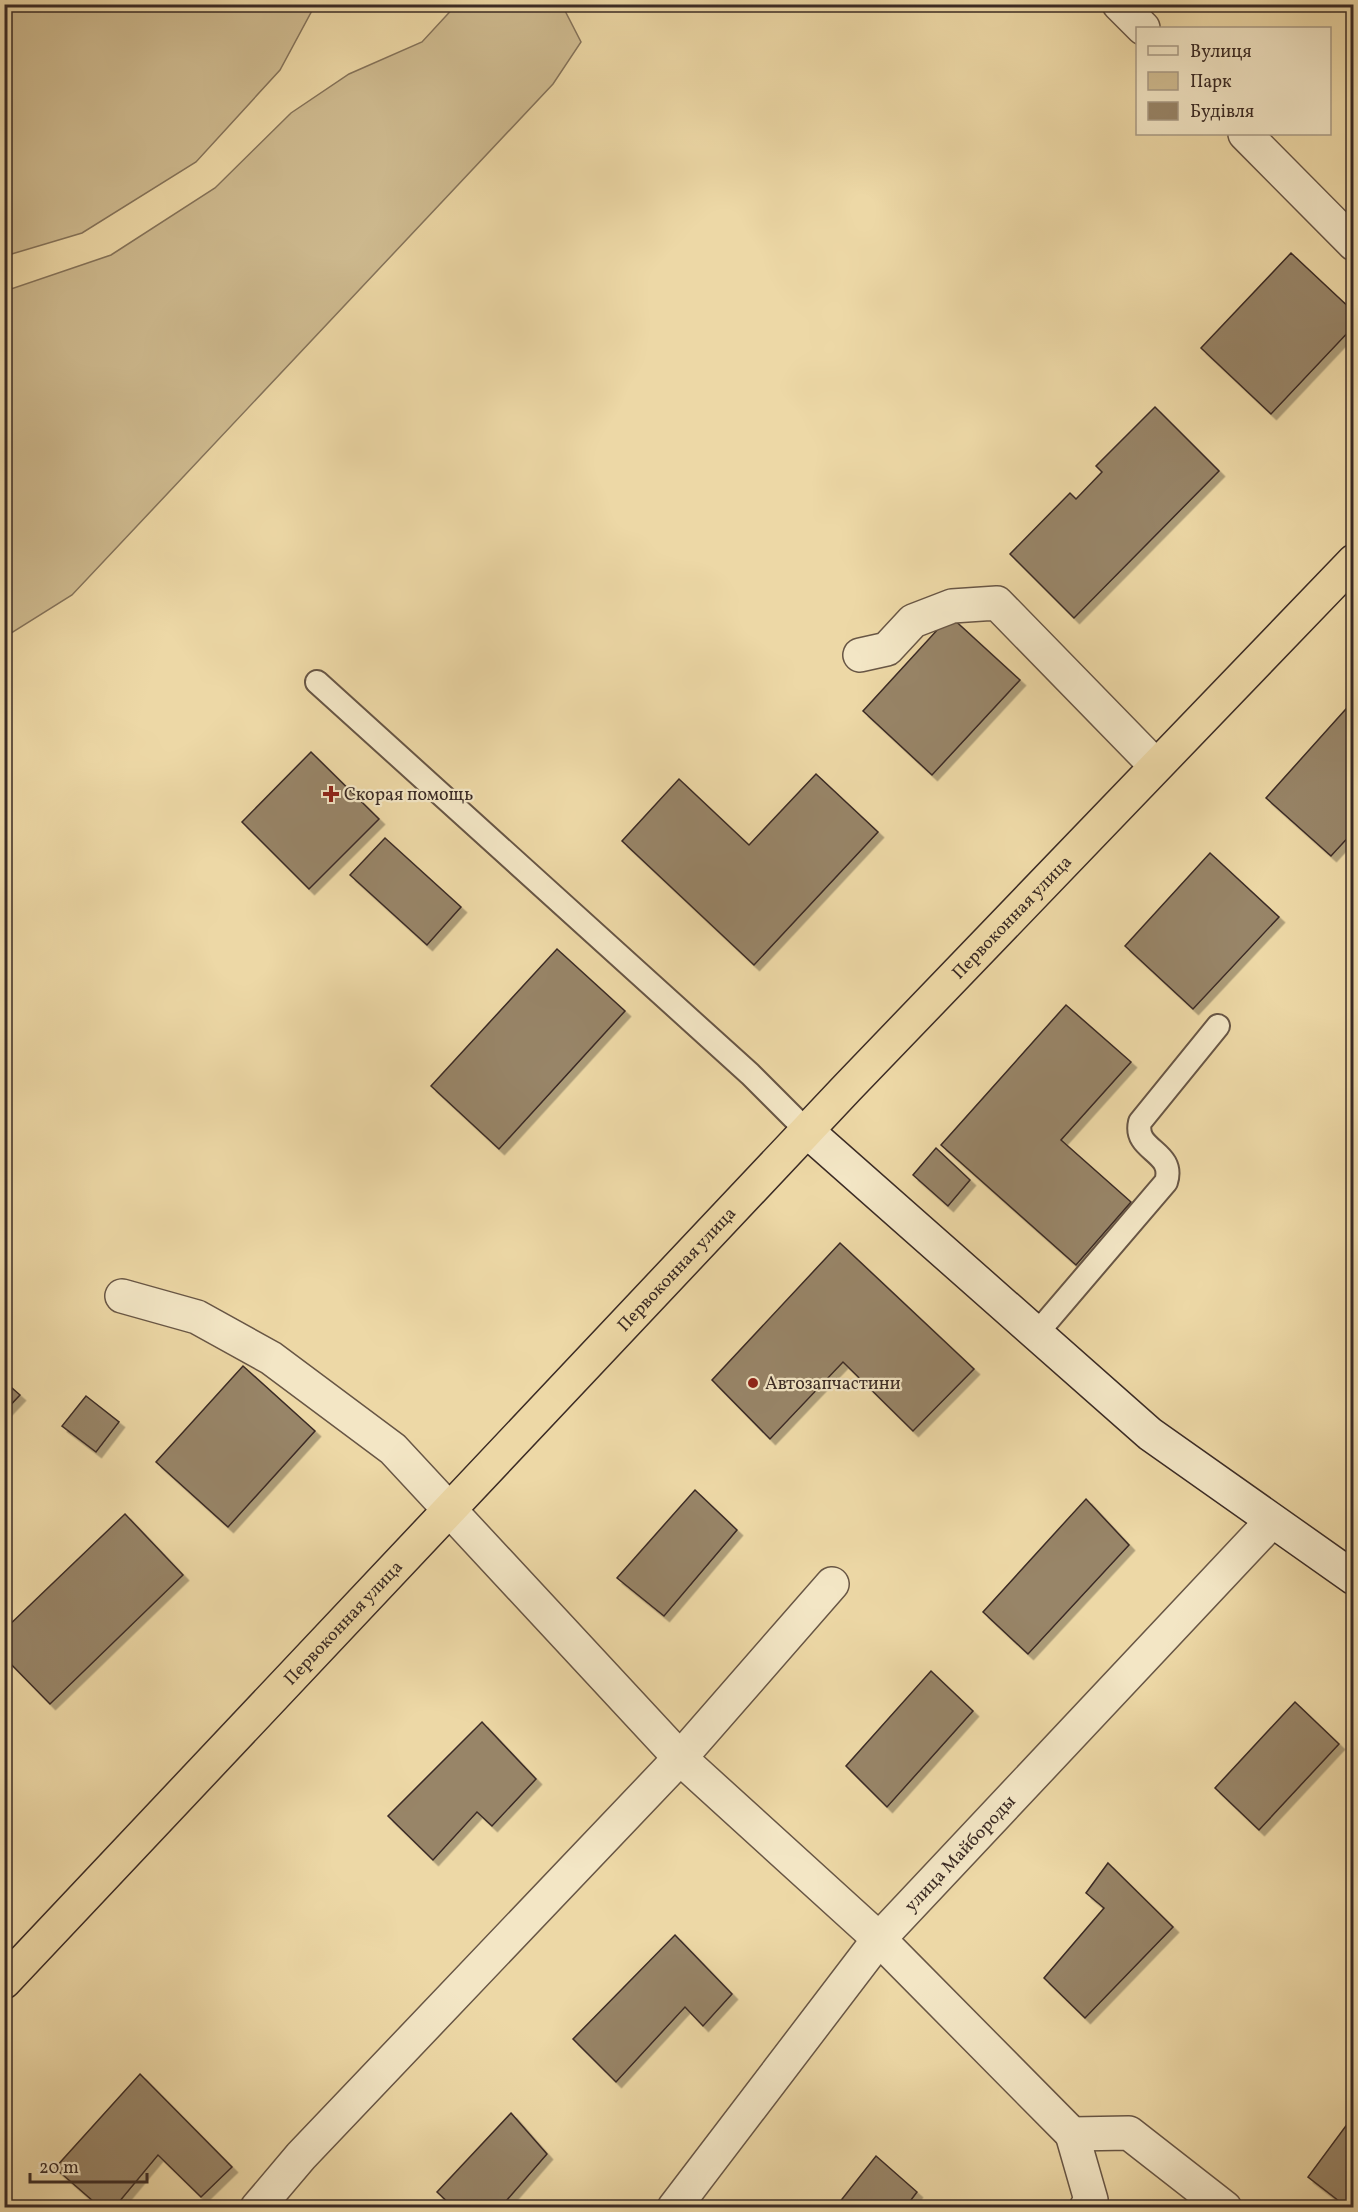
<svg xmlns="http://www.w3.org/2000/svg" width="1358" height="2212" font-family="Vollkorn,serif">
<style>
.green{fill:#cfbb90;stroke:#85735a;stroke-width:1.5}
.building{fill:#988568;stroke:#3b2b25;stroke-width:1.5;filter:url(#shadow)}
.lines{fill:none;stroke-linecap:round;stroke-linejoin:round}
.service-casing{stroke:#685645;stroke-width:26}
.minor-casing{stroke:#685645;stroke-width:36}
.secondary-casing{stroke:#3b2b25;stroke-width:36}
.trunk-casing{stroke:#3b2b25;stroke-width:36}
.service{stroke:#f3e6c5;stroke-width:22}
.minor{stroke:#f3e6c5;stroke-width:33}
.secondary{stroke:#f3e6c5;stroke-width:33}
.trunk{stroke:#edd8a6;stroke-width:33}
.poi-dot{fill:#8f2418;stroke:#f3e6c5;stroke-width:2}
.labels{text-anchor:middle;stroke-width:4.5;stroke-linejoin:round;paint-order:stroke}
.poi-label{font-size:18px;fill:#3b2b25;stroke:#f3e6c5;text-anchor:start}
.street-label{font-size:18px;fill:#3b2b25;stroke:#f3e6c5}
</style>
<defs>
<filter id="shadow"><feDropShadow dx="5.5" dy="5.5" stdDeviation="0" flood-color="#0004"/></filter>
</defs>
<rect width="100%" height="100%" fill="#edd8a6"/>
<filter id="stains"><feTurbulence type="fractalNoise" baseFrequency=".00333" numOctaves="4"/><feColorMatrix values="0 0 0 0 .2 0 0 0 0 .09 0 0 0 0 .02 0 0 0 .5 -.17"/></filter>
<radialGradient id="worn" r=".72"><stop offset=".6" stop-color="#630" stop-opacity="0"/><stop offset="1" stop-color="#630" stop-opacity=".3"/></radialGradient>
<g class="green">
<path d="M5,4H315V5L280,70L196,162L82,233L5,256Z"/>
<path d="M457,4L562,5L581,42L553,84L72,595L5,637V291L111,255L215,188L291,113L349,74L422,42Z"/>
</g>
<g class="building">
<path d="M1291,253L1354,312V326L1271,414L1201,348Z"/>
<path d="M1155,407L1219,471L1074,618L1010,554L1070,493L1076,499L1102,472L1096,466Z"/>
<path d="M950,616L1020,680L932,775L863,711Z"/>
<path d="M1354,700V831L1331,856L1266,798Z"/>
<path d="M311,752L379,819L309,889L242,822Z"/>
<path d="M816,774L878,832L754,965L622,841L679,779L749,845Z"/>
<path d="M385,838L461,907L427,945L350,875Z"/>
<path d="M1210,853L1279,917L1193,1009L1125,946Z"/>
<path d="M557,949L625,1011L499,1149L431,1086Z"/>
<path d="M1066,1005L1131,1062L1061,1140L1131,1202L1076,1265L941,1145Z"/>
<path d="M936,1148L970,1180L948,1206L913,1175Z"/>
<path d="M840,1243L974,1369L913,1431L843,1362L770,1439L712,1380Z"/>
<path d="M243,1366L315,1431L228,1527L156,1462Z"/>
<path d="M4,1381L20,1395L4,1412Z"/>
<path d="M86,1396L119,1422L96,1452L62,1426Z"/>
<path d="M695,1490L737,1530L664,1616L617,1578Z"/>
<path d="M1086,1499L1129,1545L1028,1654L983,1612Z"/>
<path d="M125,1514L183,1575L50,1704L4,1657V1630Z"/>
<path d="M931,1671L973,1711L887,1807L846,1766Z"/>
<path d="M1295,1702L1339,1744L1259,1830L1215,1788Z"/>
<path d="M482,1722L536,1779L492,1826L477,1812L433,1860L388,1816Z"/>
<path d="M1108,1863L1173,1927L1085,2018L1044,1978L1104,1908L1086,1893Z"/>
<path d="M675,1935L732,1994L703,2026L685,2007L616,2082L573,2039Z"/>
<path d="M140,2074L232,2167L201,2197L158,2155L114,2208H101L55,2168Z"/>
<path d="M511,2113L547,2154L500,2208H454L437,2192Z"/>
<path d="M1354,2115V2202L1348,2208L1308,2177Z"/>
<path d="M876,2156L917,2192L905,2208H835Z"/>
</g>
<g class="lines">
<g class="service-casing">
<g id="service">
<path d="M317,682L750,1074L807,1131"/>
<path d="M1037,1333L1166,1182C1176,1151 1133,1151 1140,1122L1218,1026"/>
</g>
</g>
<g class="minor-casing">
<g id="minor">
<path d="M1119,4L1143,28"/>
<path d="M1245,134L1354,244"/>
<path d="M860,655L887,649L913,621L952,606L997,603L1156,766"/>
<path d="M122,1296L197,1317L271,1358L393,1449L680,1758L879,1939L1072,2134L1129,2133L1225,2208"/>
<path d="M1072,2134L1091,2200L1086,2208"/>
<path d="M257,2208L301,2156L680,1758L832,1584"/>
<path id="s1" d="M674,2208L879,1939L1272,1521"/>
</g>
</g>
<g class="secondary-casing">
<path id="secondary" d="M807,1131L1150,1434L1354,1578"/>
</g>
<g class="trunk-casing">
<g id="trunk">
<path id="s2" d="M4,1982L847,1088L1354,561"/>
</g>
</g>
<use href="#service" class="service"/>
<use href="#minor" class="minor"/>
<use href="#secondary" class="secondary"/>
<use href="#trunk" class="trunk"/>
</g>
<g class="poi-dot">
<path d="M328 785h6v6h6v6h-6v6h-6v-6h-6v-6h6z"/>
<circle cx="753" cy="1383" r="6"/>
</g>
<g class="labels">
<g class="poi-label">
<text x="344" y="800">Скорая помощь</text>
<text x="765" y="1389">Автозапчастини</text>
</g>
<g class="street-label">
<text dy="6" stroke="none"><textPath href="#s2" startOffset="1466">Первоконная улица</textPath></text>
<text dy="6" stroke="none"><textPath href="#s2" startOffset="980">Первоконная улица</textPath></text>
<text dy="6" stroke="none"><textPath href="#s2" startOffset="494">Первоконная улица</textPath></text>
<text dy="6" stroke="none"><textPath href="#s1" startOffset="456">улица Майбороды</textPath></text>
</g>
</g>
<rect width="1358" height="2212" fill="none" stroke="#edd8a6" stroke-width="24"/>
<rect x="6" y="6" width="1346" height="2200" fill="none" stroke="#3b2b25" stroke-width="3"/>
<rect x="12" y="12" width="1334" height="2188" fill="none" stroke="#3b2b25" stroke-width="1.5"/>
<rect x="1136" y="27" width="195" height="108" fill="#f3e6c5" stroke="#a99b85" stroke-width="1.5"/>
<rect x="1148" y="46" width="30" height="9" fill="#f3e6c5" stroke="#a99b85" stroke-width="1.5"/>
<text x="1190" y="57" font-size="18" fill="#3b2b25">Вулиця</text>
<rect x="1148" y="72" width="30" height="18" fill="#cfbb90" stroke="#a99b85" stroke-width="1.5"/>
<text x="1190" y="87" font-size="18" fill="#3b2b25">Парк</text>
<rect x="1148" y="102" width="30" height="18" fill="#988568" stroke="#a99b85" stroke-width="1.5"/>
<text x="1190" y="117" font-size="18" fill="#3b2b25">Будівля</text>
<path d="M30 2173v9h117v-9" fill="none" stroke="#3b2b25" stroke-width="3"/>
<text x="39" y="2173" font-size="18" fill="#3b2b25" stroke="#f3e6c5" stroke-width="4.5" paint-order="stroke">20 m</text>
<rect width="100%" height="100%" filter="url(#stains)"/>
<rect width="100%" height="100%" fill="url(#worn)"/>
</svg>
